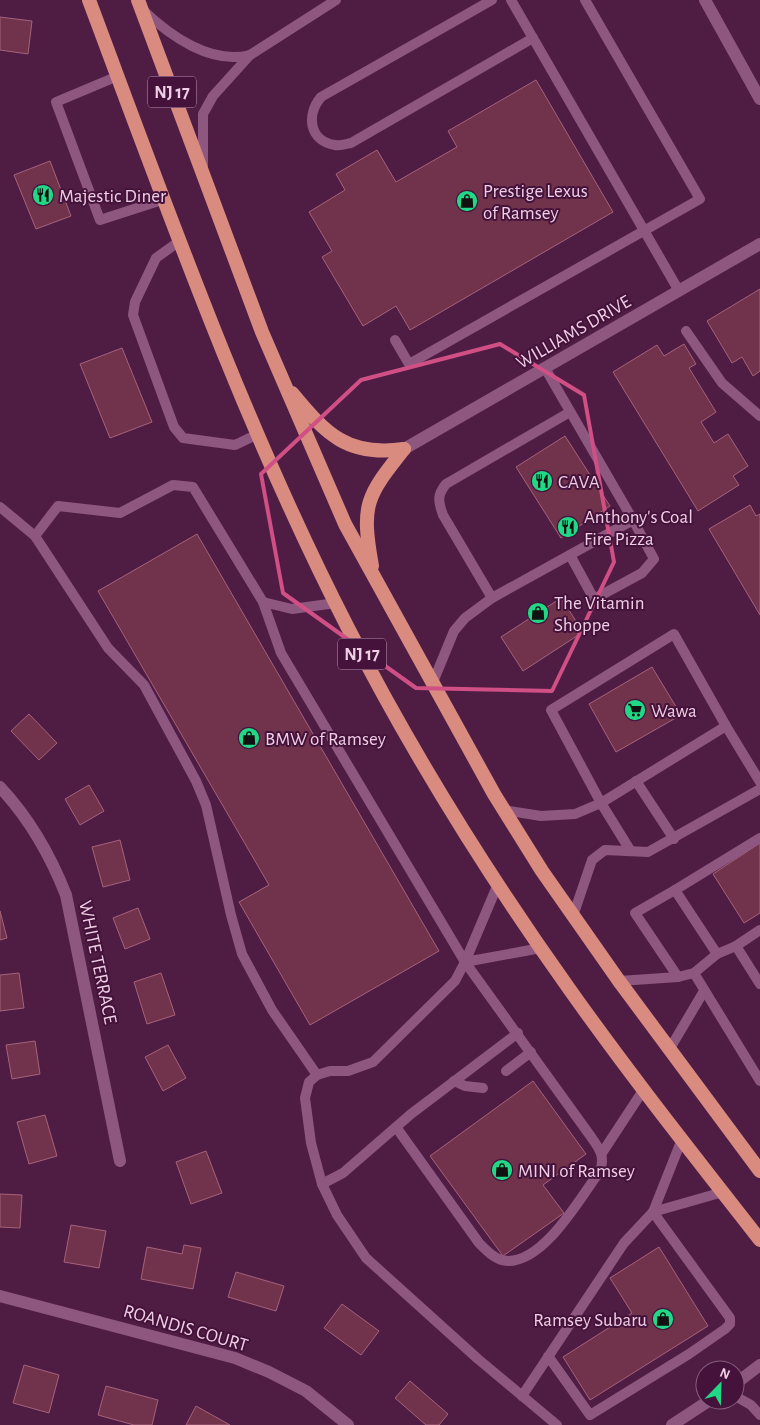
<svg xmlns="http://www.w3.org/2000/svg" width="760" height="1425" font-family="'Alegreya Sans',sans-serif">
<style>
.building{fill:#71334c;stroke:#a6627b}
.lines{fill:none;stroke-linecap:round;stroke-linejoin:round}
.service{stroke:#8e5780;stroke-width:10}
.minor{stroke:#8e5780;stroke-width:12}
.tertiary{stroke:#8e5780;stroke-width:12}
.trunk{stroke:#d98b7f;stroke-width:14}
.marked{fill:none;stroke:#d04f84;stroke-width:4;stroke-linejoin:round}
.labels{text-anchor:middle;stroke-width:4;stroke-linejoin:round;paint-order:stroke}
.shield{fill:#44123a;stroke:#bc96b2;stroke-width:1}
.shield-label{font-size:18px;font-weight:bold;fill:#efcfe5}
.poi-label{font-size:19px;fill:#efcfe5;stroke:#44123a;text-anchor:start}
.street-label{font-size:19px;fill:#efcfe5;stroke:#44123a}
</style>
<rect width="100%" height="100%" fill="#4f1d44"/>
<g class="building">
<path d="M0,17L32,21L28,54L0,50Z"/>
<path d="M536,80L613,212L410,330L396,306L363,326L322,257L332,251L309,212L345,190L336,174L377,150L396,182L457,147L448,131Z"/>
<path d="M50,161L71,216L36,229L14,175Z"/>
<path d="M760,289V371L753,376L742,357L732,363L707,321Z"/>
<path d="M684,344L696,364L689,368L716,412L701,422L714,443L728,434L748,466L733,476L739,485L698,511L613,372L657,345L664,356Z"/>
<path d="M122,348L152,422L110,438L80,364Z"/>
<path d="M565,436L610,506L561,538L516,467Z"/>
<path d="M750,505L756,516L760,514V615L709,529Z"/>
<path d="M197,534L439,951L310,1025L239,902L269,885L98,591Z"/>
<path d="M561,598L583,632L523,671L501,637Z"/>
<path d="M652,667L681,715L616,752L589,704Z"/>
<path d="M29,714L57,743L39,760L11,731Z"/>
<path d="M89,785L104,811L80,825L65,799Z"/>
<path d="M120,840L130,880L103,887L92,847Z"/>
<path d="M760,843V913L744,923L713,874Z"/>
<path d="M138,908L150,939L125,949L113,918Z"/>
<path d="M0,911L7,938L0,940Z"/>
<path d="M19,973L24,1008L0,1011V975Z"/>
<path d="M161,973L175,1015L147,1024L134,982Z"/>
<path d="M35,1041L40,1074L12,1079L6,1045Z"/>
<path d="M168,1045L186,1078L163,1091L145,1057Z"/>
<path d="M533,1081L586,1154L543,1185L564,1213L503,1256L430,1156Z"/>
<path d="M45,1115L57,1156L29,1164L17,1122Z"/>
<path d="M206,1151L222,1193L191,1204L176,1162Z"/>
<path d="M0,1194L22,1195L20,1228L0,1227Z"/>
<path d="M71,1225L106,1231L99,1268L64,1262Z"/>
<path d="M184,1245L201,1248L193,1289L141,1279L147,1247L182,1254Z"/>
<path d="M659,1247L708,1326L590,1400L563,1357L632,1313L610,1278Z"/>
<path d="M236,1272L284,1286L276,1311L228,1297Z"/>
<path d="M342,1304L379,1331L361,1355L324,1328Z"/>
<path d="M24,1365L59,1375L49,1413L13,1403Z"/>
<path d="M410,1381L448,1414L439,1425H426L395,1398Z"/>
<path d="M106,1386L158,1400L152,1425H134L98,1415Z"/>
<path d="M196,1406L230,1425H186Z"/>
</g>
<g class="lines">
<g class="service">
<path d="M492,0L321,97C306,115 309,141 335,145C340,146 346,144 351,143L533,38"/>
<path d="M511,0L679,291"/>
<path d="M143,10C170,36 211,65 250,55L213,96L203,114V166"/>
<path d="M250,55L336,0"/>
<path d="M118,76L56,102L100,220L165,199"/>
<path d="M181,240L156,258L135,302L133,315L174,427L183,438L235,445L258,434"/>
<path d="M686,331L722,383L760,416"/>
<path d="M395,340L409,364L700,199L585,0"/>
<path d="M0,507L35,536L58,506L120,513L173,485L193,487L263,602L281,653L465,962L589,1134C598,1147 606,1155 600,1171C580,1198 545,1261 508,1261C496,1261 487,1251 479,1243L396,1127"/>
<path d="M35,536L108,648L144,685L196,781L206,805L231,915L242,954L272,1010L317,1075"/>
<path d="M570,555L594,599L642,573L654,559L633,520"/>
<path d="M492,598L443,515C438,501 437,495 446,484L570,412"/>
<path d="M263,602L292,609L336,603"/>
<path d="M433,682L454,631L465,618L492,598L633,520L545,368"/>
<path d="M636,781L674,839"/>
<path d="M503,810L541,816L575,814L601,803L726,726L760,782"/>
<path d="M630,850L601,803L551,710L674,634L726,726"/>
<path d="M498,884L465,962L541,948"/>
<path d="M675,890L635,913L678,977"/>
<path d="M573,916L592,860L605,850L648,852L760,789"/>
<path d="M736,946L760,930"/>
<path d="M717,954L675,890L760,838"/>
<path d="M694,973L760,1081"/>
<path d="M619,981L678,977L694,973L717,954L736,946L760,984"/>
<path d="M518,1033L411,1114L343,1173L322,1184L337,1215L366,1258L478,1359L557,1425"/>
<path d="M669,1050L704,991"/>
<path d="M506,1071L531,1052"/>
<path d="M454,1081L465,1086L483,1088"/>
<path d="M682,1139L653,1212L723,1192"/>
<path d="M602,1153L644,1089"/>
<path d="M322,1184L311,1143L305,1098L309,1082L317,1075L330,1071H348L373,1062L455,981L465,962"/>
<path d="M522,1396L624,1243L653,1212L730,1318V1324L725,1329L689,1354L590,1415L548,1356"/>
<path d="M735,1396L751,1405L760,1415"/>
</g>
<g class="minor">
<path d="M0,787C30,819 50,854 66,895L120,1161"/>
<path d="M0,1296L235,1358L269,1372L306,1391L348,1425"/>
</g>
<g class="tertiary">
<path d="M705,0L760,99"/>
<path d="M404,449L760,244"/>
<path d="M735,1384L760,1365"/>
<path d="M672,1425L710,1400"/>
</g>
<g class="trunk">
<path d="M89,0C168,211 244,425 347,626C412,753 488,875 570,990C631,1076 696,1158 760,1240"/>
<path d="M138,0L262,332L345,524L494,794L542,871L619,981L760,1171"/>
<path d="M292,393C326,434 347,457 404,449"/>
<path d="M372,566C361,504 366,497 404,449"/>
</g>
</g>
<path class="marked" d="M500,344L584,395L614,562L552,691L416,688L283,593L261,474L361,380Z"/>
<defs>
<g id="restaurant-disc" transform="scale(1.125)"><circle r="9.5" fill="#21d887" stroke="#44123a"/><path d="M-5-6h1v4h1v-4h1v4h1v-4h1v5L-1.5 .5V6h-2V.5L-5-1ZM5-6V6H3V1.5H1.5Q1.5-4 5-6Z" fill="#111"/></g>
<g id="shop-disc" transform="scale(1.125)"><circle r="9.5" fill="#21d887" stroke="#44123a"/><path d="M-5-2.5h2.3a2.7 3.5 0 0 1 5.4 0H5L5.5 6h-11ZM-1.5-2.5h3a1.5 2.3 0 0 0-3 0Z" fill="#111"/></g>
<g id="supermarket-disc" transform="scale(1.125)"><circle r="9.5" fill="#21d887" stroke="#44123a"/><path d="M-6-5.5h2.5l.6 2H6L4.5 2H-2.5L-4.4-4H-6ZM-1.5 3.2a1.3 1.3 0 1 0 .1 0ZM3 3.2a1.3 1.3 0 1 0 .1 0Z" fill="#111"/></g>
</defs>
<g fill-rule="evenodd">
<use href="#restaurant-disc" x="43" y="195"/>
<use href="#shop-disc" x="467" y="201"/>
<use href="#restaurant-disc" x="542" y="481"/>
<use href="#restaurant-disc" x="568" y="527"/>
<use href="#shop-disc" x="538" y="613"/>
<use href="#supermarket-disc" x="635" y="710"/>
<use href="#shop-disc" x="249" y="738"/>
<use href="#shop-disc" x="502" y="1170"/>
<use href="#shop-disc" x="663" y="1319"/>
</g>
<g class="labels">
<g class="shield">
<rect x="148" y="76.5" width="48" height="31" rx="4"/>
<rect x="338" y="638.5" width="48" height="31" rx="4"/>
</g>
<g class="shield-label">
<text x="172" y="98">NJ 17</text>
<text x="362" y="660">NJ 17</text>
</g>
<g class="poi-label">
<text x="483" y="197">Prestige Lexus<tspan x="483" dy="22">of Ramsey</tspan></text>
<text x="59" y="202">Majestic Diner</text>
<text x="558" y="488">CAVA</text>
<text x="584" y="523">Anthony's Coal<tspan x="584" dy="22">Fire Pizza</tspan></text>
<text x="554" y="609">The Vitamin<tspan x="554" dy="22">Shoppe</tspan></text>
<text x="651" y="717">Wawa</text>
<text x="265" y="745">BMW of Ramsey</text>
<text x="518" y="1177">MINI of Ramsey</text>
<text x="647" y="1326" text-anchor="end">Ramsey Subaru</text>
</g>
<g class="street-label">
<text transform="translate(573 331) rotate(-30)" y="7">WILLIAMS DRIVE</text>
<text transform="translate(99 962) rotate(78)" y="7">WHITE TERRACE</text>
<text transform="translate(186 1327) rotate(16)" y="7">ROANDIS COURT</text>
</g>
</g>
<g transform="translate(720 1385) rotate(23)"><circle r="24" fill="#44123a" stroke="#885e7e"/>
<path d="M0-4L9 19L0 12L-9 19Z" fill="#21d887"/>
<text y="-8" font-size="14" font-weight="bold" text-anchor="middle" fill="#efcfe5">N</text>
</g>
</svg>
